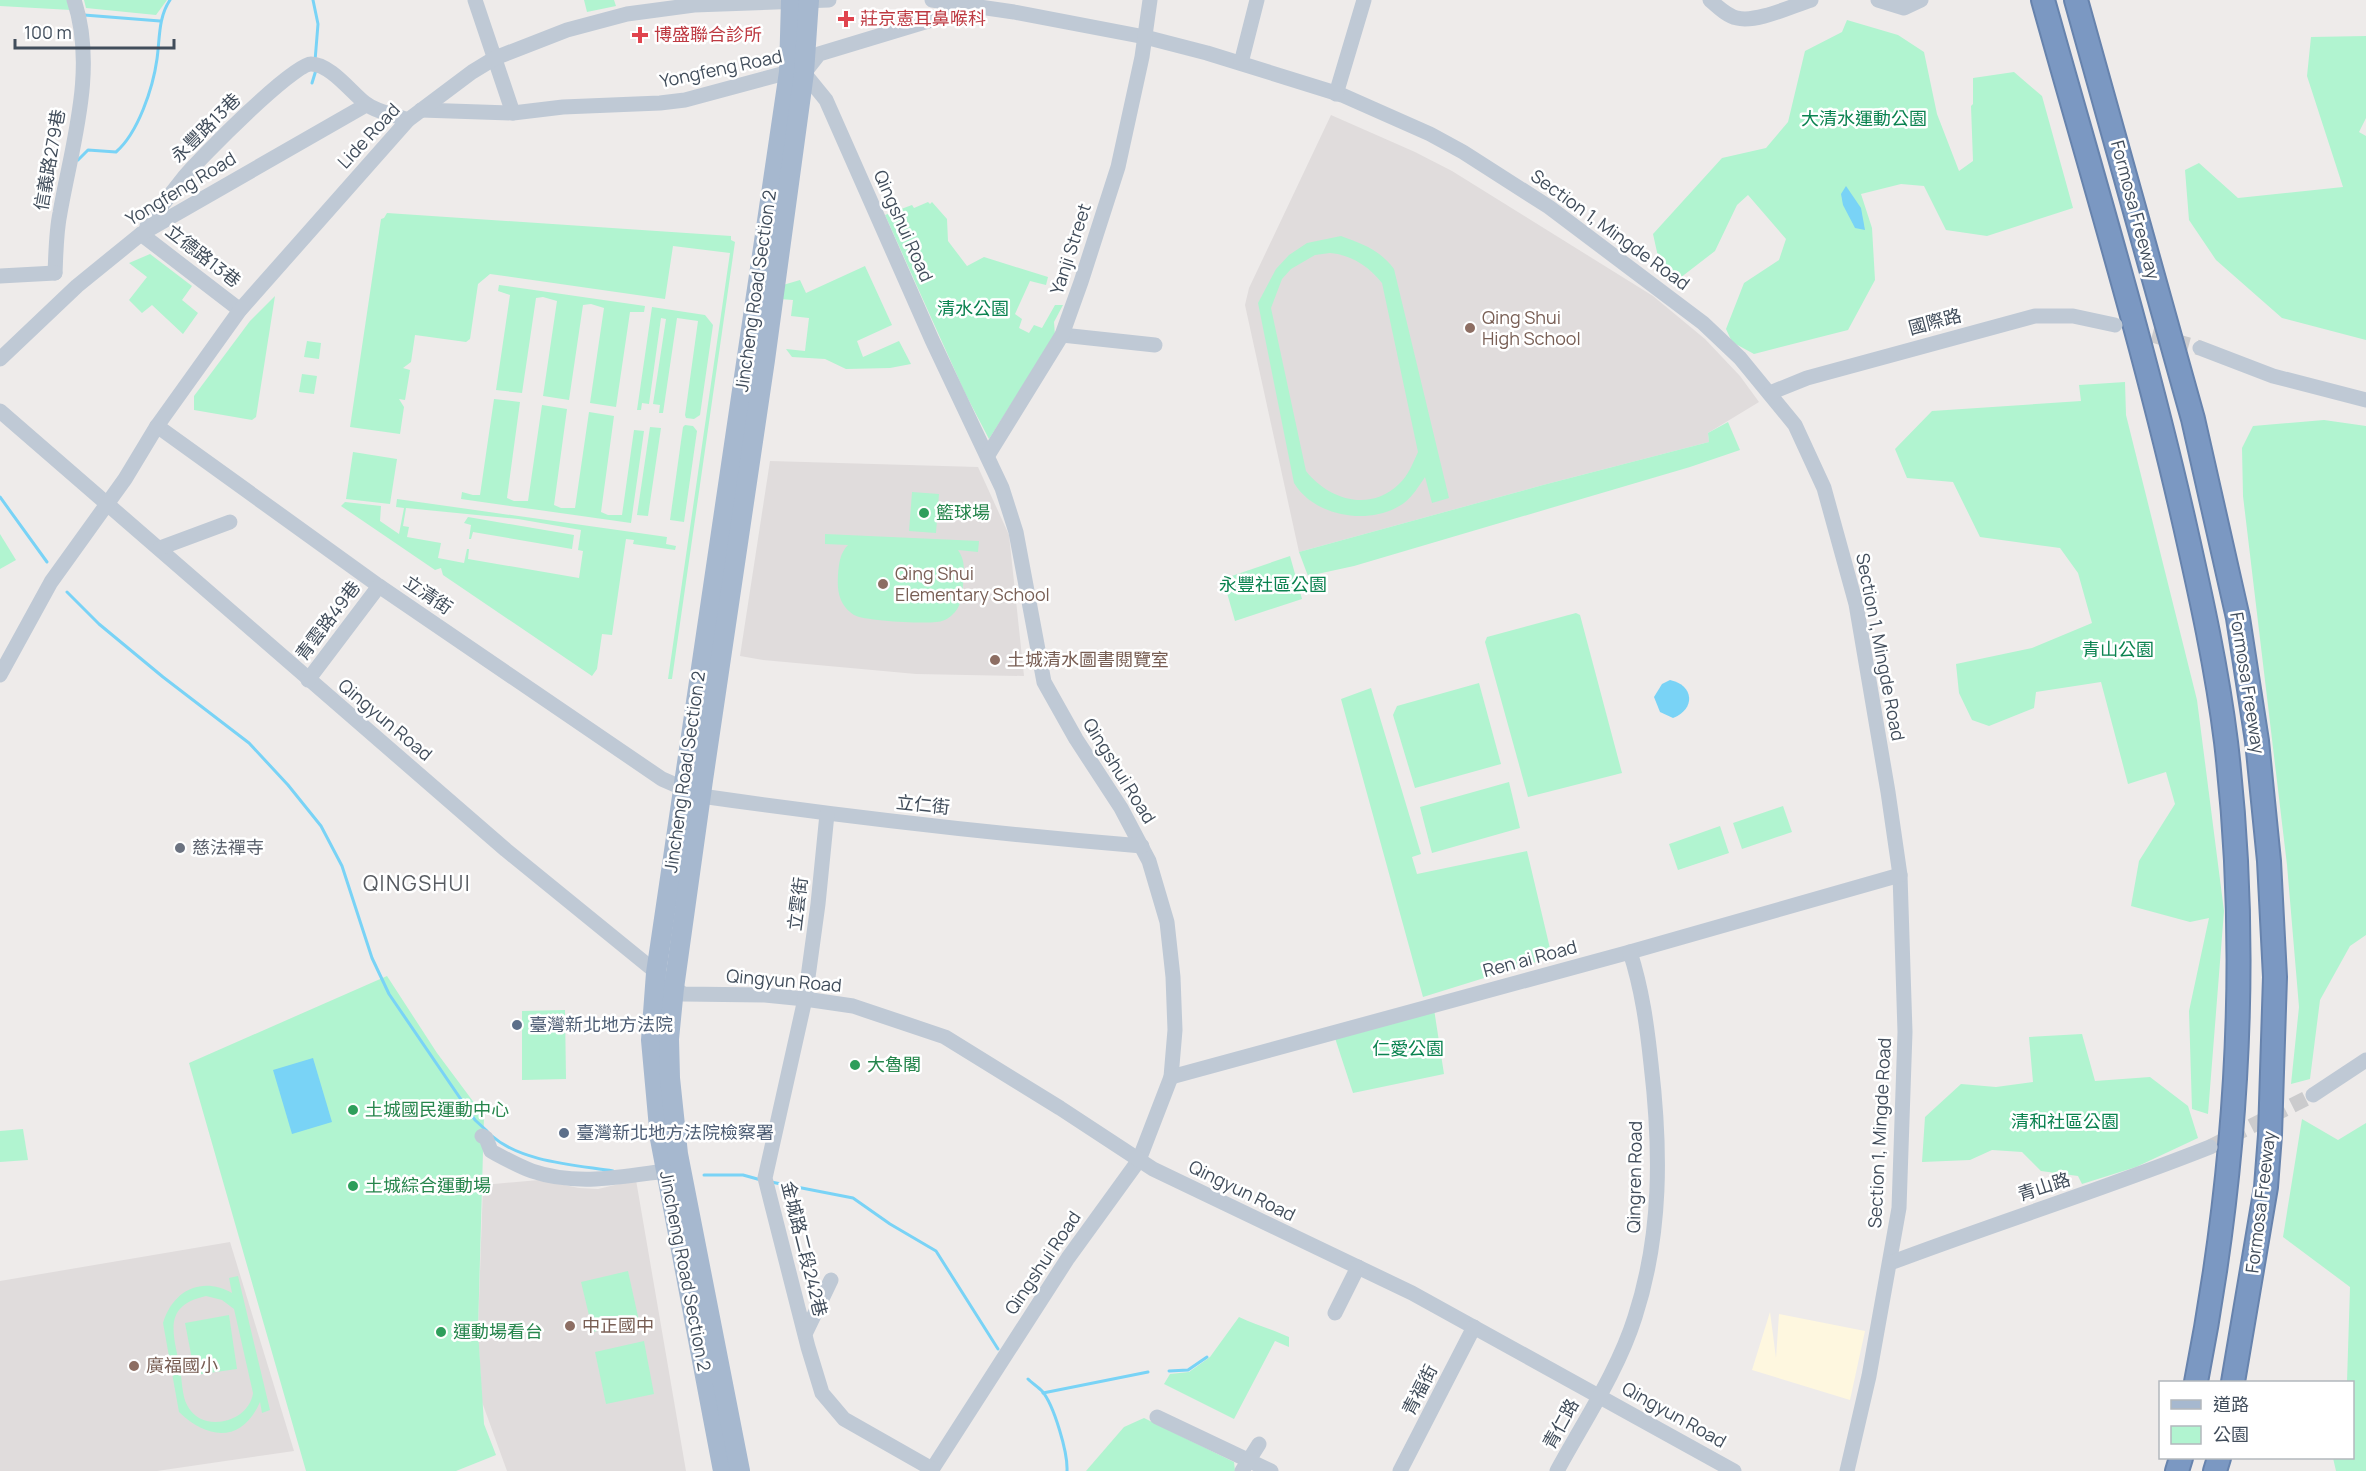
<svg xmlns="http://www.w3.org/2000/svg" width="2366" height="1471" font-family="Manrope,'Noto Sans TC',sans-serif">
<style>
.commercial{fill:#fef7df}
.education{fill:#e0dcdc}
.green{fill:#b1f4d0;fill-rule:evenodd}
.water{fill:#79d3f6}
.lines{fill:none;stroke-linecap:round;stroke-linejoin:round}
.stream{stroke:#79d3f6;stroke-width:3}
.minor-tunnel{stroke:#cbcbcd;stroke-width:15;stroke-dasharray:15 8;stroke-linecap:butt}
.highway-casing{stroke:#6783ad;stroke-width:26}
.minor{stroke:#bfc9d5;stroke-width:15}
.major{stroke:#a6b8cf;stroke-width:20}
.highway{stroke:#7b98c2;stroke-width:22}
.health-dot{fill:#e0444e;stroke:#fff;stroke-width:2}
.education-dot{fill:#8d6e63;stroke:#fff;stroke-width:2}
.leisure-dot{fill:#2e9e5b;stroke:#fff;stroke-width:2}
.worship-dot{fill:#6b7280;stroke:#fff;stroke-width:2}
.service-dot{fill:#5c6f8a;stroke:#fff;stroke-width:2}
.labels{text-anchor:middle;stroke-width:5;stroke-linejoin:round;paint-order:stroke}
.health-label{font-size:18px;fill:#be3a42;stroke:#fff;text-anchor:start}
.street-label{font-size:18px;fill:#414d5b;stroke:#fff}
.park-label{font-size:18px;fill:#0b8350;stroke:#fff}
.education-label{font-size:18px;fill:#785e54;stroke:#fff;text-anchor:start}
.leisure-label{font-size:18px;fill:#27864d;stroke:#fff;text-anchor:start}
.worship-label{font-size:18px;fill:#5b616d;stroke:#fff;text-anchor:start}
.service-label{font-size:18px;fill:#4e5e75;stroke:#fff;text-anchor:start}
.quarter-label{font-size:21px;letter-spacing:1.5px;fill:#575b61;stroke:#fff}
</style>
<rect width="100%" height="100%" fill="#eeebea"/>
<path class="commercial" d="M1770,1312L1776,1358L1779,1314L1865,1331L1850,1400L1752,1370Z"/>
<g class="education">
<path d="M1331,115L1415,152L1452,171L1653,296L1705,339L1740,376L1759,402L1708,433L1709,442L1543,485L1299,552L1245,305L1249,288Z"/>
<path d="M770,461L978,467L1009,535L1024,676L916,674L763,660L740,656Z"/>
<path d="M539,1180L579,1188L598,1189L636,1180L686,1471H507L482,1402L478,1330L483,1185Z"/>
<path d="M230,1242L294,1451L157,1471H0V1281Z"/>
</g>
<g class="green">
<path d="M0,0H67L71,10L0,6Z"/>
<path d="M84,0H167L156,15L86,8Z"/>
<path d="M584,0H614L616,6L587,12Z"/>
<path d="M1847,20L1898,35L1924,52L1937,114L1959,171L1973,161L1971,106L1973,104V78L2014,72L2042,96L2073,208L1987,236L1946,230L1924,186L1901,184L1861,194L1872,228L1875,280L1848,330L1754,354L1732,342L1726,329L1744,283L1779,260L1786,239L1748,195L1737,205L1715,251L1680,278L1659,261L1653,234L1722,158L1766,148L1788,122L1805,51L1842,32Z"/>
<path d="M2366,36V118L2359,132L2366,136V340L2282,318L2216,260L2189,220L2185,170L2199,163L2238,198L2343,187L2307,76L2311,37Z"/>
<path d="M928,202L930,204L932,202L947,219L948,241L967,266L984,257L1048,277L1046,285L1030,281L1015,314L1022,319L1019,328L1029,333L1034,325L1042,328L1055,305H1063L1054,322L1055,335L989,439L965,393L885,215L912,205L914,208Z"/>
<path d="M387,213L731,236V240L735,242L672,679H668L730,253L673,246L665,299L490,274L478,284L470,339L466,342L415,335L411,362L403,368L410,370L405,400L399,399L404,407L400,434L350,427L381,219L384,218Z"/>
<path d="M1341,236C1363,244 1380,250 1394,269L1449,498L1432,503L1425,477C1419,486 1412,497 1404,503C1372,526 1315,518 1294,483L1258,303L1276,269L1289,255L1307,243ZM1330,253C1352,255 1368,266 1382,283L1418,452C1413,463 1408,476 1399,484C1369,513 1328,499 1306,471L1271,308L1282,279L1291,269L1315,255Z"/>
<path d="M150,254L192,286L182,300L198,313L183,334L152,305L142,313L129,300L147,277L129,263Z"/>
<path d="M865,266L892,325L857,341L863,357L899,341L911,364L890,368L846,369L825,359L792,357L786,349L805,351L809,318L791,316L793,300L780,299L783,285L800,280L806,293Z"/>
<path d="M499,285L645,306L644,312H630L616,407L590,403L604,308L591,304L583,305L569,400L543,396L557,301L543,297L536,298L522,393L496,390L510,295L498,291Z"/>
<path d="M275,296L256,417L252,420L194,410V396L250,321Z"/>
<path d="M652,307L705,315L713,325L700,415L694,419L686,418L685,415L698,321L677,318L663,413H659L660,405L653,404L666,319L661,318L649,404L642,403L641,410H637Z"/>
<path d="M307,341L321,343L319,359L304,357Z"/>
<path d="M302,374L317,376L314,394L299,392Z"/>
<path d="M2125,382L2126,415L2197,700L2224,911L2208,1114L2192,1109L2189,1011L2209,918L2190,922L2131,906L2139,861L2175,804L2166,772L2128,784L2101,682L2036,692L2034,708L1989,726L1972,720L1959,693L1956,664L2032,648L2092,623L2078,573L2060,548L1980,537L1953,482L1907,478L1895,449L1932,411L2081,401L2079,385Z"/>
<path d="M494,399L520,402L507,498L514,501H528L542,405L567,409L554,505L561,508H575L589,412L614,416L601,512L608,515H622L634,430L644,431L631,523L461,499L462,492L473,495H480Z"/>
<path d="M2324,420L2366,426V935L2350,946L2320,1000L2310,1079L2291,1084L2299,1007L2287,865L2243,496L2242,448L2253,426Z"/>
<path d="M1728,422L1740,450L1690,467L1354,566L1308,576L1299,552L1543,485L1709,442L1708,433Z"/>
<path d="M685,425L693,426L697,431L684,522L670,520L683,427Z"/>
<path d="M650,427L661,428L648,516L637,515Z"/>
<path d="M353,452L397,459L390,504L346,499Z"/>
<path d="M912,492L939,494L936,533L909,531Z"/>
<path d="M397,499L667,537L666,544L676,546L675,550L633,544L634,540L626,539L612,635L602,634L597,669L592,676L443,575L441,568L435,570L341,506L345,502L381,506L380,521L399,534L404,508L396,507ZM406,508L518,519L581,530L578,550L583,551L579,578L468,559L469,549H467L464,563L438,558L441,543L407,537L409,527L403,526Z"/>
<path d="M468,517L574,535L572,549L473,532L471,539H469L471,525L464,523Z"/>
<path d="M0,534L16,560L0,569Z"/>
<path d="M825,534L979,541L978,552L958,550C966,561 964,573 963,585C962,597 961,607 952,615C948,619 942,622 936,622C923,624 864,621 854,615C839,605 837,591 838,575C839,563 840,553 848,545L825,544Z"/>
<path d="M1290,556L1302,599L1235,621L1223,579Z"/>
<path d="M1576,613L1580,615L1622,773L1528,797L1485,642L1487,637Z"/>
<path d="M1479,683L1501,764L1415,788L1393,715L1397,706Z"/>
<path d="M1371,688L1421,854L1412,857L1417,874L1527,851L1552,957L1423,997L1341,699Z"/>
<path d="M1509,782L1520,828L1432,853L1420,807Z"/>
<path d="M1783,806L1792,832L1742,849L1733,823Z"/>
<path d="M1720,826L1729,853L1678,870L1669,844Z"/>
<path d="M387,976L437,1053L484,1116L478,1330L484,1424L496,1455L456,1471H306L189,1063Z"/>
<path d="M1434,1009L1444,1074L1353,1093L1335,1038Z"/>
<path d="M565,1010L566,1079L522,1080V1011Z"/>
<path d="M2082,1034L2095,1081L2150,1077L2188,1106L2198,1138L2136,1167L2082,1184L2078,1176L2041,1171L2022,1152L1992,1150L1970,1160L1922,1162L1925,1117L1961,1084L1996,1087L2033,1082L2029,1037Z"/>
<path d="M2302,1119L2338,1140L2366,1123V1471H2336L2333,1458H2352V1382H2347L2350,1287L2283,1237Z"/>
<path d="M23,1129L28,1160L0,1162V1131Z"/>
<path d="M628,1271L639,1321L593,1332L581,1282Z"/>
<path d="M238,1276L270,1410L262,1413L260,1402C242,1443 208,1440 179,1412L163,1323C173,1290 202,1276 232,1293L229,1278ZM206,1296L222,1300L234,1309L253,1393C249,1423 201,1434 187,1405C182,1396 182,1379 180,1369C174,1334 161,1306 206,1296Z"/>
<path d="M229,1315L237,1369L195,1375L185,1323Z"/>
<path d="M1239,1317C1256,1325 1272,1329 1289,1337V1347L1275,1341L1234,1419L1164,1384L1170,1374L1189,1372L1210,1357Z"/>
<path d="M644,1341L654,1394L606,1404L595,1352Z"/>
<path d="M1144,1418L1234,1462L1235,1471H1086L1124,1427Z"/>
</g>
<g class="water">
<path d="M1846,186L1861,208L1865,230L1855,228L1843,205L1841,194Z"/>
<path d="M1670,680C1694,685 1696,709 1673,718L1660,712L1654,697L1662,684Z"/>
<path d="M313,1058L332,1122L292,1134L273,1070Z"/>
</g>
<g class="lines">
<g class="stream">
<path d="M313,0L318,24L315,61"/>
<path d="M84,15L160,21"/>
<path d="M312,83L316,70"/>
<path d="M78,160L88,150L116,152C138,133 153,88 157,59C160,38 158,18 170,0"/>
<path d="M0,497L47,562"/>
<path d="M67,592L99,624L163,677L249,743L288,785L321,826L342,866L372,958L389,994L475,1120L487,1131"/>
<path d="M492,1136C521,1162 576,1165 613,1171"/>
<path d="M704,1175H743L761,1180"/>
<path d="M771,1182L853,1198L890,1224L936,1251L998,1349"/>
<path d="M1169,1371L1188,1370L1207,1357"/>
<path d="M1028,1379C1032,1383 1038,1387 1042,1391C1054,1405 1068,1453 1067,1471"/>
<path d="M1043,1393L1148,1372"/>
</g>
<g class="minor-tunnel">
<path d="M2130,329L2200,348"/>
<path d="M2210,1147L2313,1095"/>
</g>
<g class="highway-casing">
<g id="highway">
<path d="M2043,0C2092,175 2145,349 2185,526C2201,597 2217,669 2226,742C2251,955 2237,1172 2196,1382"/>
<path d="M2076,0L2193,419L2238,618L2257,741L2269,861L2275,977L2270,1135L2266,1187L2233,1382"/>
<path d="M2177,1471L2181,1458"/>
<path d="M2215,1471L2219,1458"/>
</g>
</g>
<g class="minor">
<path d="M475,0L513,113"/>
<path d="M932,0L1014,12L1145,37L1207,53L1342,95L1430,134L1463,152L1549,207L1703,323L1740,358L1795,425L1824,488L1856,604L1888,792L1900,875L1905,1032L1899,1208L1869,1376L1847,1471"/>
<path d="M1710,0C1718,7 1727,16 1737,18C1756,23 1792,6 1811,0"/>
<path d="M1878,0L1904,8L1921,0"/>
<path d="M1241,63L1257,0"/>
<path d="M804,73L826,100L932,340L1002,488L1016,532L1044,682L1076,739L1121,808L1149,861L1167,922L1173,977L1175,1030L1171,1077L1139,1160L1068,1258L931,1471"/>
<path d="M804,73L819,54L971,8"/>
<path d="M1336,94L1364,0"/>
<path d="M421,110L513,113L563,107L660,103L685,100L789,72L798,73"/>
<path d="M147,226C159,209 172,192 185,176C200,158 293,64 311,64C330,64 351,92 365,103C376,112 395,115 408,120"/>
<path d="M141,234L240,310"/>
<path d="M55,273C56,253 56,232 60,213C72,144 97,69 74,0"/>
<path d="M0,276L55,273"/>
<path d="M1062,335L1155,345"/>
<path d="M2200,348L2273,376L2366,400"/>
<path d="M0,359L77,286L141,234L366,105"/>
<path d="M1770,393L1807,378L2035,316H2073L2115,325"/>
<path d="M0,411L506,850L683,994L765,995L805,999L853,1006L945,1037L1060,1108L1153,1169L1412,1293L1734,1471"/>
<path d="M157,426L379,586L662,779L701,796C848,817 994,834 1142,846"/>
<path d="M988,455L1062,335L1081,282L1118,167L1142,57L1150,0"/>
<path d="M160,548L230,522"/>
<path d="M0,675L51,582L125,479L157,426L240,310L408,120L472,72L495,58L567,30L627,14L694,5L829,0"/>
<path d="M308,680L379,586"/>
<path d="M827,814L818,904L805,999L765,1178L808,1347L822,1393L844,1419L932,1469"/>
<path d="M1171,1077L1630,952L1900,875"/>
<path d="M2313,1095L2366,1060"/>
<path d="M482,1136L486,1138L491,1151C504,1158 518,1166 532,1171C576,1186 620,1177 665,1171"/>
<path d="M1890,1263C1996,1223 2104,1189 2210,1147"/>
<path d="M1335,1313L1358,1267"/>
<path d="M806,1332L831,1280"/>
<path d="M1157,1417L1271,1471"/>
<path d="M1242,1471L1259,1444"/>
<path d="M1400,1471L1474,1327"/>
<path d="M1557,1471C1584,1421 1618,1371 1635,1317C1662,1234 1661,1149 1651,1064C1647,1026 1642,989 1630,952"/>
</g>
<g class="major">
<path d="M723,1471L660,1139L651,1040L656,973L789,72L791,0"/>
<path d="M740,1471L678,1154L670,1078L669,1039L674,988L703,780L765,360L804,73L809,0"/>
</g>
<use href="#highway" class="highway"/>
</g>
<g class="health-dot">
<path d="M843 10h6v6h6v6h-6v6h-6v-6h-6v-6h6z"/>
<path d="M637 26h6v6h6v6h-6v6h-6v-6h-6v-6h6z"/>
</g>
<g class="education-dot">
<circle cx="1470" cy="328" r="6"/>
<circle cx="883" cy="584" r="6"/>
<circle cx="995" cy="660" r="6"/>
<circle cx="570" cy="1326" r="6"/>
<circle cx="134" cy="1366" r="6"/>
</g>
<g class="leisure-dot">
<circle cx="924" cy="513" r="6"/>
<circle cx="855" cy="1065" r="6"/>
<circle cx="353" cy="1110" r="6"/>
<circle cx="353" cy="1186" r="6"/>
<circle cx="441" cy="1332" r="6"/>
</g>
<circle class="worship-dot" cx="180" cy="848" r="6"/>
<g class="service-dot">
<circle cx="517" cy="1025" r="6"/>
<circle cx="564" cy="1133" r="6"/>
</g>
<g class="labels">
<g class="health-label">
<text x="860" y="25">莊京憲耳鼻喉科</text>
<text x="654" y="41">博盛聯合診所</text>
</g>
<g class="street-label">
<text transform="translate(721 69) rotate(-12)" y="6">Yongfeng Road</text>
<text transform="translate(206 128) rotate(-45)" y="6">永豐路13巷</text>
<text transform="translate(369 136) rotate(-47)" y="6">Lide Road</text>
<text transform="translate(50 160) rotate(-80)" y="6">信義路279巷</text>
<text transform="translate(181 189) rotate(-31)" y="6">Yongfeng Road</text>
<text transform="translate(2135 210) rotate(75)" y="6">Formosa Freeway</text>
<text transform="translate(903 226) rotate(66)" y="6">Qingshui Road</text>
<text transform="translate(1610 230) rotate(36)" y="6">Section 1, Mingde Road</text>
<text transform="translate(1071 249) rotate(-72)" y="6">Yanji Street</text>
<text transform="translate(203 256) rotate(38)" y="6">立德路13巷</text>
<text transform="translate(756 291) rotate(-82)" y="6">Jincheng Road Section 2</text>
<text transform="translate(1935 322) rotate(-15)" y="6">國際路</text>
<text transform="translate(428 595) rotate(34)" y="6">立清街</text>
<text transform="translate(328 621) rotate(-53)" y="6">青雲路49巷</text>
<text transform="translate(1880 647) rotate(79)" y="6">Section 1, Mingde Road</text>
<text transform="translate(2247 683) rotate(81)" y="6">Formosa Freeway</text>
<text transform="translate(385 720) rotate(40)" y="6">Qingyun Road</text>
<text transform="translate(1119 771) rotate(58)" y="6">Qingshui Road</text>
<text transform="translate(685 772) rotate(-82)" y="6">Jincheng Road Section 2</text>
<text transform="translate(923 805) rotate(6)" y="6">立仁街</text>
<text transform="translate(798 904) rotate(-83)" y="6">立雲街</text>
<text transform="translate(1530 959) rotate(-15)" y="6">Ren ai Road</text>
<text transform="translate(784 981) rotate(5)" y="6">Qingyun Road</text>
<text transform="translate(1880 1133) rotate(-87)" y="6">Section 1, Mingde Road</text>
<text transform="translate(1635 1177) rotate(-89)" y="6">Qingren Road</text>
<text transform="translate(2044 1187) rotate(-18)" y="6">青山路</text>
<text transform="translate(1242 1191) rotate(26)" y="6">Qingyun Road</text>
<text transform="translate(2261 1202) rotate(-83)" y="6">Formosa Freeway</text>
<text transform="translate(804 1249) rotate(76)" y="6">金城路二段242巷</text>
<text transform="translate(1043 1263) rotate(-56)" y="6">Qingshui Road</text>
<text transform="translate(685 1271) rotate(79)" y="6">Jincheng Road Section 2</text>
<text transform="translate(1420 1390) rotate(-63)" y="6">青福街</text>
<text transform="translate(1674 1415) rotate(29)" y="6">Qingyun Road</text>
<text transform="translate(1561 1424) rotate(-61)" y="6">青仁路</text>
</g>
<g class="park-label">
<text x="1864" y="125">大清水運動公園</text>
<text x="973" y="315">清水公園</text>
<text x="1273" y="591">永豐社區公園</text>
<text x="2118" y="656">青山公園</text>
<text x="1408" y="1055">仁愛公園</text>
<text x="2065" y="1128">清和社區公園</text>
</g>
<g class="education-label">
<text x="1482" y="324">Qing Shui<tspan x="1482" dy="21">High School</tspan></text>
<text x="895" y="580">Qing Shui<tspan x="895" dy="21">Elementary School</tspan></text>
<text x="1007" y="666">土城清水圖書閱覽室</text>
<text x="582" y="1332">中正國中</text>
<text x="146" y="1372">廣福國小</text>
</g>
<g class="leisure-label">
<text x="936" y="519">籃球場</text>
<text x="867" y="1071">大魯閣</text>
<text x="365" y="1116">土城國民運動中心</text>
<text x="365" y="1192">土城綜合運動場</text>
<text x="453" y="1338">運動場看台</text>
</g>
<g class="worship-label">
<text x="192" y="854">慈法禪寺</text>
</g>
<g class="service-label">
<text x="529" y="1031">臺灣新北地方法院</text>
<text x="576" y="1139">臺灣新北地方法院檢察署</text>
</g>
<g class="quarter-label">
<text x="417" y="891">QINGSHUI</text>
</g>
</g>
<rect x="2159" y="1381" width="195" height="78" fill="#ffffff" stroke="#b3b8bd" stroke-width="1.5"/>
<rect x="2171" y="1400" width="30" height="9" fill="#a6b8cf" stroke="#b3b8bd" stroke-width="1.5"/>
<text x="2213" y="1411" font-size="18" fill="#414d5b">道路</text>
<rect x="2171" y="1426" width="30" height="18" fill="#b1f4d0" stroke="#b3b8bd" stroke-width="1.5"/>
<text x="2213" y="1441" font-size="18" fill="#414d5b">公園</text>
<path d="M15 39v9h159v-9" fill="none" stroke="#414d5b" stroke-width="3"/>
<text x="24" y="39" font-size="18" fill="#414d5b" stroke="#ffffff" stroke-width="4.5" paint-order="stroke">100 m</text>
</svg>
